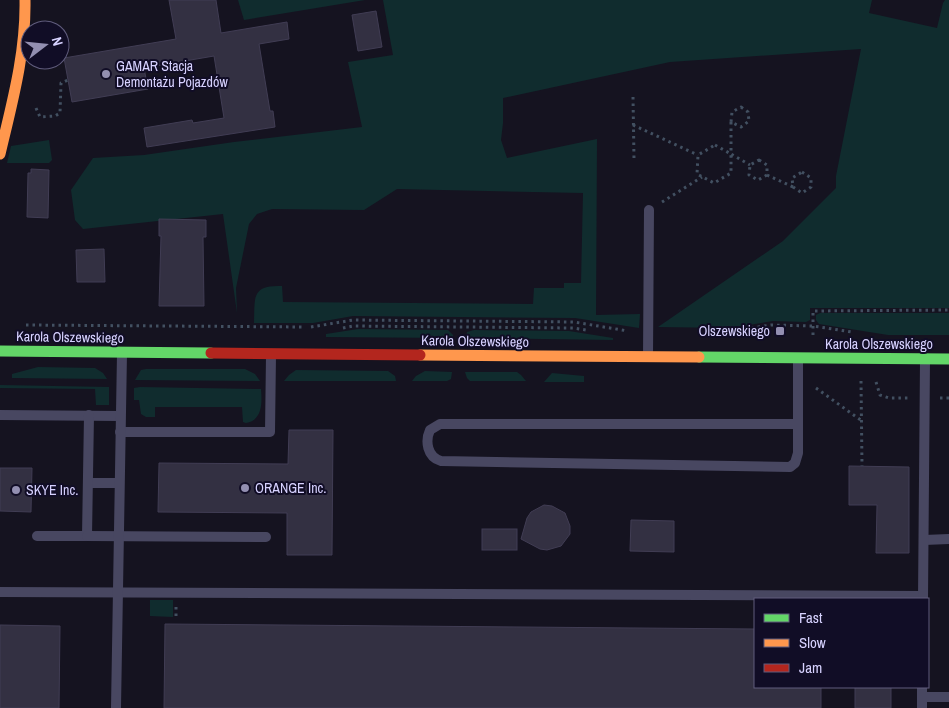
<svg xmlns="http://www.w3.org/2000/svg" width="949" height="708" font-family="'Archivo Narrow',sans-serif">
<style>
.green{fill:#102c2e}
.building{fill:#333042;stroke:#413d54}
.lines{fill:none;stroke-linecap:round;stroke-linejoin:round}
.path{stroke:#425061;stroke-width:3;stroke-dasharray:2.5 4;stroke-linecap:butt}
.lane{stroke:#484761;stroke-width:10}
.fast{stroke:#63d668;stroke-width:11}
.slow{stroke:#ff974d;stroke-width:11}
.jam{stroke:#b3261e;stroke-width:11}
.poi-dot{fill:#938fb1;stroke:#110d26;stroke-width:2}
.labels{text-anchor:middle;stroke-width:4;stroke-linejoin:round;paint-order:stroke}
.poi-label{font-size:14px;fill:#d7d2ff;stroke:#110d26;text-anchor:start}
.street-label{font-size:14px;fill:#d7d2ff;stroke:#110d26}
</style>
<rect width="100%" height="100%" fill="#151320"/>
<g class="green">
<path d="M238,0H365L244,20Z"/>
<path d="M383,0H872L869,13L937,28L943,3L945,0H949V308H810V320L806,322L773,321L731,328L658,327L783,241L836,188V176L861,49L670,62L503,98V123L501,140L507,158L597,139L596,315L640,314L639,328L575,318L353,316L313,323H254C255,297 251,285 282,286L283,302L533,304L534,288H564V283H581L583,193L397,189L364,210L272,209L257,214L249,224L236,288L237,313L223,214L83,229L75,220L71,190L93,158L144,155L234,142L362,127L348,62L393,55Z"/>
<path d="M49,140L52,160L49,163H7L11,146Z"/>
<path d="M820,313H949V335H888L819,324L816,320V315Z"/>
<path d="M358,329L448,330L453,335V338L326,337V334Z"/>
<path d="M474,330L569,331L613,338V340L466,338L467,332Z"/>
<path d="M38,367L95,368L103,373L107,379L12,378V374Z"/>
<path d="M146,369H245L255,374L260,381L135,380L141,370Z"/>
<path d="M296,370L388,371L395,376L396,381H284L289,375Z"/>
<path d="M425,371L452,372L451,379L447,381H412L416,376Z"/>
<path d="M465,372H517L521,375L526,381H470L467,378Z"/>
<path d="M552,373L584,376V382H544Z"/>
<path d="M0,385L109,387V405H96L95,389L0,388Z"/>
<path d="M140,387L261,389C262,402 263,420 246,423L243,422L242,407H155V417H146L141,414L139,400H134V388Z"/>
<path d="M150,600H173V617L150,616Z"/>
</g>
<g class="building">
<path d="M169,0H216L221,33L287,22L289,39L259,44L270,111H273L275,127L147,147L144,128L192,120L193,123L224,118L214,56L144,68L148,89L72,102L64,58L176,39Z"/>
<path d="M376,11L382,47L358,51L352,15Z"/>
<path d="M31,169L49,170L48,218L27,217L28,173H31Z"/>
<path d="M159,219L206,220V237H203L204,306H159L161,236H159Z"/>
<path d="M104,249L105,282H77L76,250Z"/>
<path d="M289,430H333L332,555H287V513L158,512L159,463L288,464Z"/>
<path d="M849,466L909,467V553H876L877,505H849Z"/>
<path d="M0,468H32L31,512L0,511Z"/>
<path d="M544,505L552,506L565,513L570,526V534L561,546L547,550L540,549L521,539L527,518L531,512Z"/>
<path d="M631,520L674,521V552L630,551Z"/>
<rect x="482" y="529" width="35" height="21"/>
<path d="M165,624L755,629V687H821V708H164Z"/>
<path d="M0,625L60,626L59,708H0Z"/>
<rect x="855" y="687" width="36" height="21"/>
</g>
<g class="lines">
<g class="path">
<path d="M633,97L634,159"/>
<path d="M741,107L748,112L749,121L741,127L731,122L732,112Z"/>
<path d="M36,108L40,117L55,116L60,113L61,83L68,80"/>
<path d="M731,122V154L750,165"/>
<path d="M633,125L698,155"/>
<path d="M715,145L731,154V173L714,183L697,174L698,155Z"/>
<path d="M759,160L767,165V175L758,180L749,175L750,165Z"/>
<path d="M802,172L811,178V187L802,193L793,187L792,178Z"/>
<path d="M767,175L793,187"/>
<path d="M662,202L702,177"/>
<path d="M26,325L304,327"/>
<path d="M311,327L353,320L574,322L628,331"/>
<path d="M343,328L353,326L573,328L586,330"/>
<path d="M732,331L771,325L813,326L852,332"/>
<path d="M813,335V311L949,310"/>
<path d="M861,381L862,466"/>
<path d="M876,382L880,395L889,398H909"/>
<path d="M816,388L862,421"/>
<path d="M940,398H949"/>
<path d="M176,607V619"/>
</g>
<g class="lane">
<path d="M648,357L649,210"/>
<path d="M0,415L120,416"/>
<path d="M798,424H440L430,430C425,441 427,457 441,461L790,467L795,463L798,453V359"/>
<path d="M120,432H270L271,355"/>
<path d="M88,483H119"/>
<path d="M37,536H87L89,415"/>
<path d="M87,536L266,537"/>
<path d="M924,540L949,539"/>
<path d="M0,592L923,596"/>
<path d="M923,599L925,360"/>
<path d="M922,697H949"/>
<path d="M116,708L122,353"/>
<path d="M922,708V687"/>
</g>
<g class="fast">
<path d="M0,351L211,353"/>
<path d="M699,357L949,359"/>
</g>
<g class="slow">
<path d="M0,154C12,103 26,53 25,0"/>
<path d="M420,355L699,357"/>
</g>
<path class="jam" d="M211,353L420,355"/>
</g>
<g class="poi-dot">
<circle cx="106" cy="74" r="5"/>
<rect x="775" y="326" width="10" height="10" rx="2.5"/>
<circle cx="245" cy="488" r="5"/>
<circle cx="16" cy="490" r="5"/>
</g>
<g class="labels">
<g class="poi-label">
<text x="116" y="71">GAMAR Stacja<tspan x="116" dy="16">Demontażu Pojazdów</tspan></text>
<text x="770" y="336" text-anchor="end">Olszewskiego</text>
<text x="255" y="493">ORANGE Inc.</text>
<text x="26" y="495">SKYE Inc.</text>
</g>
<g class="street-label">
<text transform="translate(70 337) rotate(1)" y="5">Karola Olszewskiego</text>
<text transform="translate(475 341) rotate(1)" y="5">Karola Olszewskiego</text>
<text x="879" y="349">Karola Olszewskiego</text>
</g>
</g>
<rect x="754" y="598" width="175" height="90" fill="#110d26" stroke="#605c7d"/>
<rect x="764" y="614" width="25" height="8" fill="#63d668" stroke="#605c7d"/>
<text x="799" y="623" font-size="15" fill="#d7d2ff">Fast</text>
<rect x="764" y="639" width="25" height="8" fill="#ff974d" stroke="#605c7d"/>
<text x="799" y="648" font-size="15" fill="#d7d2ff">Slow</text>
<rect x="764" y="664" width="25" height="8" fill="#b3261e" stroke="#605c7d"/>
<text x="799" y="673" font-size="15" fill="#d7d2ff">Jam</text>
<g transform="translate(45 45) rotate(74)"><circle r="24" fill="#110d26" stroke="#605c7d"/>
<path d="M0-4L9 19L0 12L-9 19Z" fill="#938fb1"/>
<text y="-8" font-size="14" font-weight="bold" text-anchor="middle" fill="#d7d2ff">N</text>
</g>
</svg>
